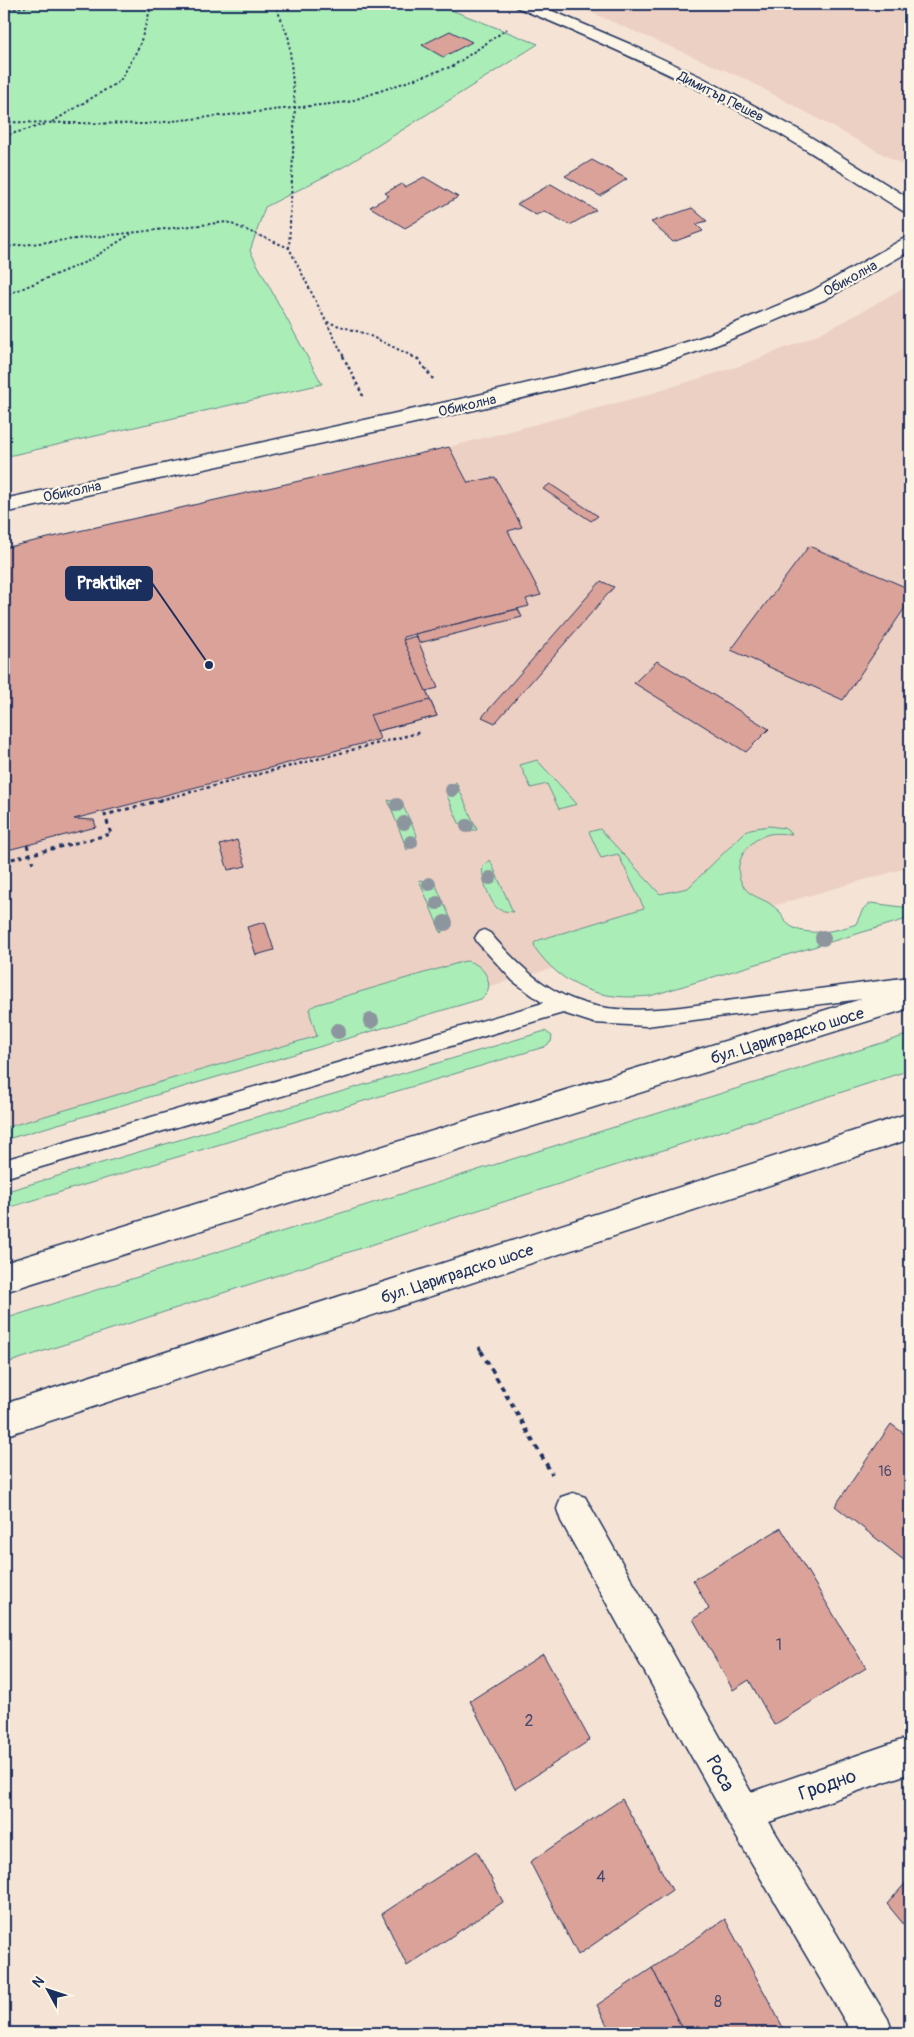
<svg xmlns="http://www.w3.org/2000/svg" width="914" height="2037" font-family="Pangolin,sans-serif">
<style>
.built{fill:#edd0c4}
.green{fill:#abedb7;stroke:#638e8a}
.building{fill:#dba29a;stroke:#1b2f5e}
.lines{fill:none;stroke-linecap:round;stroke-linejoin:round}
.service-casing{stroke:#1b2f5e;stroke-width:3}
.minor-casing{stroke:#1b2f5e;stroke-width:3}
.tertiary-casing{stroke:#1b2f5e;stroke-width:3}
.secondary-casing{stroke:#1b2f5e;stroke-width:3}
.trunk-casing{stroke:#1b2f5e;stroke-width:3}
.path-far3{stroke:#1b2f5e;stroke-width:2;stroke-dasharray:2.5 2.5;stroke-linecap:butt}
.path-far2{stroke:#1b2f5e;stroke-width:2.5;stroke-dasharray:3 3;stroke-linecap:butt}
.path-far1{stroke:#1b2f5e;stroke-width:3;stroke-dasharray:4 4;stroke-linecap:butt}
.path{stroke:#1b2f5e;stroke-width:4;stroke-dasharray:5 5;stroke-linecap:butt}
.service{fill:#fcf5e5;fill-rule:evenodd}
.minor{fill:#fcf5e5;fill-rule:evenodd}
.tertiary{fill:#fcf5e5;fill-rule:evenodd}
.secondary{fill:#fcf5e5;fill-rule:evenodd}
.trunk{fill:#fcf5e5;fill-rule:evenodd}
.tree{fill:#8d959e}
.labels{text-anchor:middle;stroke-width:4.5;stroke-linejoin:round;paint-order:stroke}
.far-street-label{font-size:14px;fill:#1b2f5e;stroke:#fcf5e5}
.number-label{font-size:14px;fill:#4b4c6d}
.street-label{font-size:16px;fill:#1b2f5e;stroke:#fcf5e5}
.near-number-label{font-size:16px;fill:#4b4c6d}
.near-street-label{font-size:19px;fill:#1b2f5e;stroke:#fcf5e5}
.leader{fill:none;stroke:#1b2f5e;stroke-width:2}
.callout-dot{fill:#1b2f5e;stroke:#fcf5e5;stroke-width:2}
.callout{fill:#1b2f5e;stroke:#1b2f5e;stroke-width:2}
.callout-label{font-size:18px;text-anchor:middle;font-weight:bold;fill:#fff}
</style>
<rect width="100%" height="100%" fill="#f5e4d6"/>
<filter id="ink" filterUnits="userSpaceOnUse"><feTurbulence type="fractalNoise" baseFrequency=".02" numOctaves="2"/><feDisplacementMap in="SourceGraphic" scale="10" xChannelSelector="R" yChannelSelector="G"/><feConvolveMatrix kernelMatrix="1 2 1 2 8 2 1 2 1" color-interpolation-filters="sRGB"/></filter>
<g filter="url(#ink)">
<g class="built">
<path d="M571,4H910V169L745,79Z"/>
<path d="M910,284V867L494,985L4,1128V548L449,447L643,396L739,366L803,341L845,321Z"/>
</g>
<g class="green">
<path d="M4,4H436L538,44L347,165L265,207L250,251L322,384L4,457Z"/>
<path d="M537,760L577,804L559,809L547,784L531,788L520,765Z"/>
<path d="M456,782L477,830H467L459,823L447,796L449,788Z"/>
<path d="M388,800L402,804L417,835L414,843L407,850Z"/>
<path d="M769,826L784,828L792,834C783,834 774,832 766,835C745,842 730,867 744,887C750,896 761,898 769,903C773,906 778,910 781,913C783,915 782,918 784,920C800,940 837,931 856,924L863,909L871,903L910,908V918L650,996C602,1001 563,988 535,948L534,943L539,940L644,908L618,854L601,858L589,832L600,829L660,894L688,888L743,834L750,829Z"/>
<path d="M490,860L513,912C508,911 502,912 497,908C490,902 480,875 483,866Z"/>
<path d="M419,880L435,883L450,917L449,926L441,933Z"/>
<path d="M465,961C484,962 498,987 481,999L4,1140V1128L317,1036L310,1014V1009L315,1005Z"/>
<path d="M545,1031L552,1036L551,1042L544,1047L4,1209V1192Z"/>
<path d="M910,1034V1070L4,1364V1319Z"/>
</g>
<g class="building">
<path d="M450,31L472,42L443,57L422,45Z"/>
<path d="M592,160L627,179L600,196L565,176Z"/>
<path d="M424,177L458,197L405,228L370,207L389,196L385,193L401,184L405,187Z"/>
<path d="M551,184L596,210L570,225L544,211L536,215L517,204Z"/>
<path d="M692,208L707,221L696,224L703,231L673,242L651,222Z"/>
<path d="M449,447L468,483L495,477L522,527L508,531L541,595L526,599L529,606L403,637L437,716L377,731L380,739L74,819L94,820L96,827L4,851V548Z"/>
<path d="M550,484L598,516L591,521L543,489Z"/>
<path d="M809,546L910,589V600L843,700L731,650Z"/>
<path d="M601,581L614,587L495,723L482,717Z"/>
<path d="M518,609L522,617L419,643L415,634Z"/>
<path d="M416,636L419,643L438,688L426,691L403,640Z"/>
<path d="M657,661L669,668L769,729L746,752L634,683Z"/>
<path d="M430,700L437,716L377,731L370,715Z"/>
<path d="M237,840L246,866L228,870L220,845Z"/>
<path d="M265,922L274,950L256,955L247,927Z"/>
<path d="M891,1424L906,1435L910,1430V1565L835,1506Z"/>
<path d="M781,1528L866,1668L774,1725L749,1680L733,1690L693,1619L709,1609L693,1580Z"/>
<path d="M543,1654L590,1740L515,1789L470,1701Z"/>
<path d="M622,1799L672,1890L578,1955L530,1862Z"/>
<path d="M477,1851L503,1902L407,1966L382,1914Z"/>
<path d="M910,1878V1932L887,1904Z"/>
<path d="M725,1919L786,2033H684L652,1968Z"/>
<path d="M652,1968L684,2033H611L597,2005Z"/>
</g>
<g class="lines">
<g class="service-casing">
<path id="service" d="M484,930L490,933C549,1002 591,1017 681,1007L910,977V993L646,1026L594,1023L563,1013L4,1178V1160L543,1003L513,981L478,943L475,938L478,933Z"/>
</g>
<g class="minor-casing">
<path id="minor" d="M573,1493L585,1497L751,1792L910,1737V1773L769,1822L888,2019L893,2033H852L730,1826L561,1521L557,1509L561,1497Z"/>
</g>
<g class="tertiary-casing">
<path id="tertiary" d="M910,237V251L826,299L719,344L661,364L474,410L4,513V499L474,396L649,354L705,336L812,291L903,239Z"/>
</g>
<g class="secondary-casing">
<path id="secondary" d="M514,4H536L632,45L701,77L801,131L910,199V212L903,211C855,181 807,149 758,121C680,77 599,41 516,7Z"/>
</g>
<g class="trunk-casing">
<g id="trunk">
<path d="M910,984V1008L4,1292V1263Z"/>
<path d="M910,1113V1139L4,1436V1404Z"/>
</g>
</g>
<g class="path-far3">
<path d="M275,4L289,39L295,107L289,248"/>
<path d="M895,8L910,14"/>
<path d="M4,10L45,4"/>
<path d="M4,122L145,124L348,102L453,66L507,29"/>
<path d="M52,122L120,81L139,47L152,4"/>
<path d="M4,136L46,124"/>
<path d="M4,247L227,222L289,248L344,357"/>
<path d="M4,296L88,261L131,234"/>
<path d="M327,322L366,334L414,357"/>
</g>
<g class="path-far2">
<path d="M343,356L363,396"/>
<path d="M411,356L418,359L433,379"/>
<path d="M160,800L421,732"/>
</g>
<g class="path-far1">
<path d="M27,845L33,863"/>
<path d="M4,861L111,834L105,815L165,799"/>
<path d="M479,1347L482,1352"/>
</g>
<path class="path" d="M481,1351L552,1474"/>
<use href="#service" class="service"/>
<use href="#minor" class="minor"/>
<use href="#tertiary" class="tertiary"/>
<use href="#secondary" class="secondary"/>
<use href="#trunk" class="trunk"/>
</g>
<g class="tree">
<circle cx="452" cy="790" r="7"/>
<circle cx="397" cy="805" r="7"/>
<circle cx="404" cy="823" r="7"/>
<circle cx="467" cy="826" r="7"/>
<circle cx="411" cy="842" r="7"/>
<circle cx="490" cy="878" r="7"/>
<circle cx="429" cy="884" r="7"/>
<circle cx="437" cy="903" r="7"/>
<circle cx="445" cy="923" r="8"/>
<circle cx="823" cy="938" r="8"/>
<circle cx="371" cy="1021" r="8"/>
<circle cx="338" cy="1031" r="8"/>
</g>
</g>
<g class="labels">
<g class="far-street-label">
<text transform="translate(721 96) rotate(27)" y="5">Димитър Пешев</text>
<text transform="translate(850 278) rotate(-29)" y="5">Обиколна</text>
<text transform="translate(467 405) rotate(-13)" y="5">Обиколна</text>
<text transform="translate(72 491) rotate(-12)" y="5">Обиколна</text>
</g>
<g class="number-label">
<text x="885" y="1476">16</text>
</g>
<g class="street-label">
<text transform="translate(787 1035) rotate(-17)" y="6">бул. Цариградско шосе</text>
<text transform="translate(457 1273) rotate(-18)" y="6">бул. Цариградско шосе</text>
</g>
<g class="near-number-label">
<text x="779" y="1650">1</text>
<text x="529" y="1726">2</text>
<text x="601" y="1882">4</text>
<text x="718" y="2007">8</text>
</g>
<g class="near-street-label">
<text transform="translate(721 1773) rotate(61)" y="7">Роса</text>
<text transform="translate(827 1784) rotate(-19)" y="7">Гродно</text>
</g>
</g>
<path class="leader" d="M209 665L152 583"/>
<circle class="callout-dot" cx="209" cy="665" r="5"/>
<rect class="callout" x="66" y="567" width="86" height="33" rx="5"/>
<g class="callout-label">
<text x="109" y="589">Praktiker</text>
</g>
<rect width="914" height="2037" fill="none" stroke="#fcf5e5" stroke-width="20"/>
<rect x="10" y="10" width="894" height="2017" fill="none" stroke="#1b2f5e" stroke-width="2" filter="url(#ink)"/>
<g transform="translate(48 1990) rotate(310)" stroke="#fcf5e5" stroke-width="4" paint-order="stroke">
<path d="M0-4L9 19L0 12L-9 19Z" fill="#1b2f5e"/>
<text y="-8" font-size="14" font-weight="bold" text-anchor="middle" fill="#1b2f5e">N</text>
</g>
</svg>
